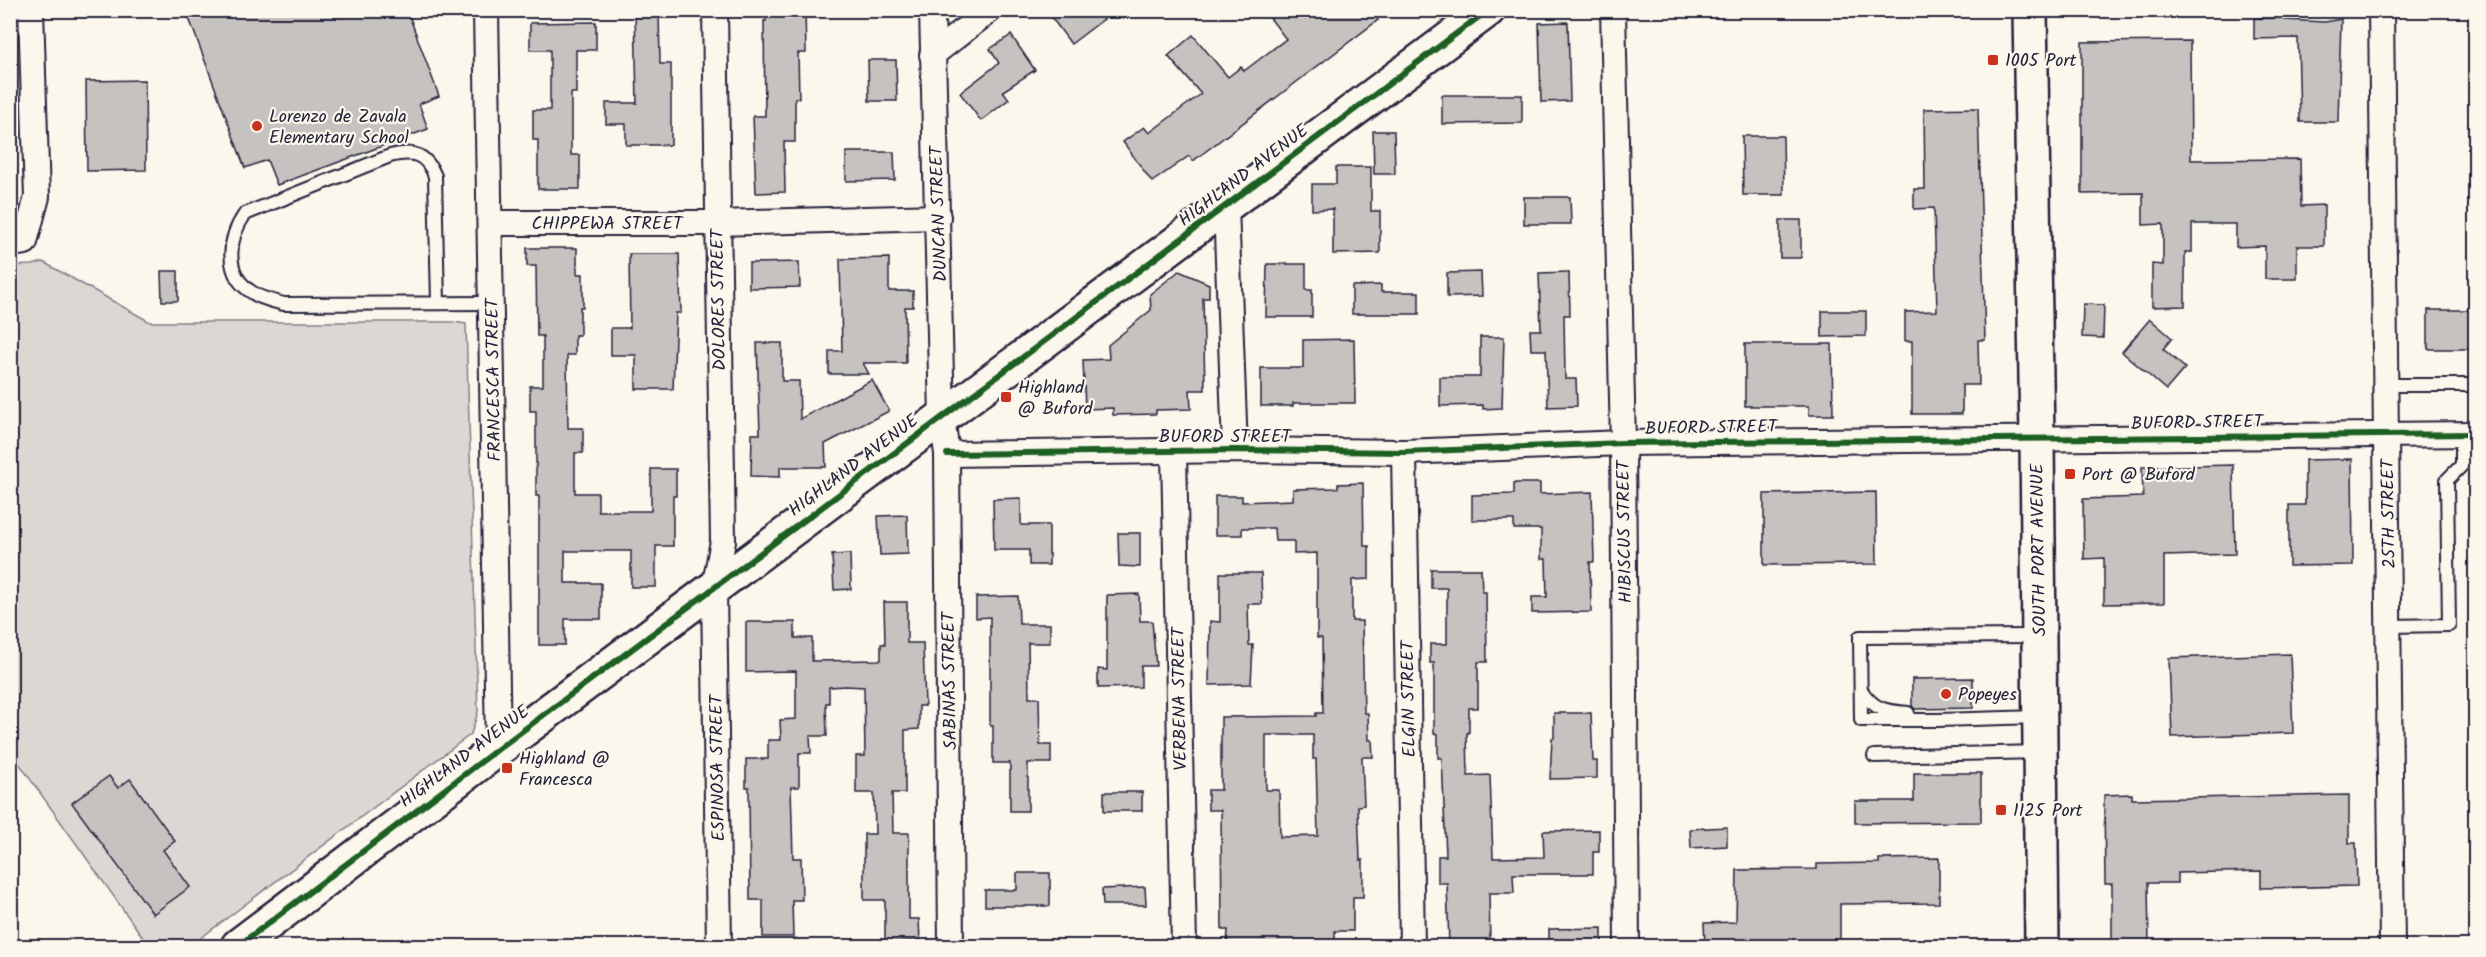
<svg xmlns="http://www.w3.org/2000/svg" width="2486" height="957" font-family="Kalam,sans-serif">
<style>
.green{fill:#dbd8d3;stroke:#7e7d87;stroke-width:1.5}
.building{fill:#c6c2c0;stroke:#22223b;stroke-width:1.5;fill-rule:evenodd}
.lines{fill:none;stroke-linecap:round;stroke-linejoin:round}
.lane-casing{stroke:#22223b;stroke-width:16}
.street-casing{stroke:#22223b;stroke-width:28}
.secondary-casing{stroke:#22223b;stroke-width:38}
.lane{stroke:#fbf7ec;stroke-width:12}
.street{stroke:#fbf7ec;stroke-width:24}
.secondary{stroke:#fbf7ec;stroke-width:33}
.cycleway-casing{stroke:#fbf7ec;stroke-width:10}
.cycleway{stroke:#1b5e20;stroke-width:6}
.poi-dot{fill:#c8321e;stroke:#fbf7ec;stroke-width:2}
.labels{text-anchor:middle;stroke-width:4.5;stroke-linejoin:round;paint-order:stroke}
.poi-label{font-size:18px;fill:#22223b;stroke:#fbf7ec;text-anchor:start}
.street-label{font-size:18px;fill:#22223b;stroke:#fbf7ec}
</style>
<rect width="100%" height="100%" fill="#fbf7ec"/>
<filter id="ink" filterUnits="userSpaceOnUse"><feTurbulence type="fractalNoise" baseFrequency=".0167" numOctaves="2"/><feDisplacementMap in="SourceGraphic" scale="12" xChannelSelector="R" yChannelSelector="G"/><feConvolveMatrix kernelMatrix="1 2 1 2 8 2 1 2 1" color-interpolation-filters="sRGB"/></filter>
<g filter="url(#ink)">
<path class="green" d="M43,262L150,322H453L466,324L478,712L471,734L190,946H149L11,752L10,266L33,265Z"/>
<g class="building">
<path d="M186,10H407L439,96L419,104L428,129L277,185L267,160L245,168Z"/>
<path d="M635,10H659L660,64H671V145H626V124H606V103H637Z"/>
<path d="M766,10H805L806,53H798L799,98H795V142H784L785,192L756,193L753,116H765L764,21H766Z"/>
<path d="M1046,10H1116L1071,44Z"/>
<path d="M1264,10H1371L1378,20L1193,161L1189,156L1152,182L1123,142L1144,127L1149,133L1201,94L1168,56L1193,35L1228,77L1241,67L1244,71L1286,39Z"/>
<path d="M2254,18H2284V20L2325,22L2341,19L2338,122H2300L2298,38L2254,39Z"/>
<path d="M596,22V50H576V93H571V155H580V189H538V140H533V110H550V50H530V23Z"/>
<path d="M1568,22L1570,101L1541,102L1539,23Z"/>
<path d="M1011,35L1035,70L1003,91L1009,99L981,121L960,93L999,63L990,49Z"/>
<path d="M2190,41L2191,160L2300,159L2301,206L2324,205V246H2297V279H2265V246L2236,247V224H2192V252H2185V306L2152,307V264L2163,265V224L2143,225V193L2082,194V42Z"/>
<path d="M868,60H896L897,101H869Z"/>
<path d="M145,80L146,170L87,171L86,81Z"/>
<path d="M1442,95H1522V123L1442,124Z"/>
<path d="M1978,108L1985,340H1978L1979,385H1962V414H1912V341H1905V312L1937,311L1934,208L1914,209V189H1925L1924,109Z"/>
<path d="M1373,131H1394L1395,174H1374Z"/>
<path d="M1742,136H1783L1784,195H1743Z"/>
<path d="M846,152H894L895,180L846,181Z"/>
<path d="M1336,167H1371V211H1380V253L1333,254V209L1312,210V184H1336Z"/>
<path d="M1524,197H1570L1571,224H1524Z"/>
<rect x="1780" y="220" width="21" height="38"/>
<path d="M527,248H577V274H583V307H580V335H575V355H567L568,428H583V453H575V493H598V511H651V469H676V496H673V546H656V587H631V551H565V583H601V619H565V645H539V496H536V411H530V386H543V336H537L536,266H527Z"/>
<path d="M629,254H679L681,313H676L673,389H636V355H611V328H630Z"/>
<path d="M889,258V291H913V307H905L906,363H863L869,374H829V351H842L840,259Z"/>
<path d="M799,262L800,287L749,288V263Z"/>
<path d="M1267,264H1306V290H1312V317H1266Z"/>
<path d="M161,271H178V301H162Z"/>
<path d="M1179,271L1209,284V298H1203L1205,390H1190L1191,409L1156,410V414L1113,415V408L1085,409L1083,360L1109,359L1108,345L1151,310L1150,294Z"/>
<path d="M1481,272L1482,296L1447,297V273Z"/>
<path d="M1569,272L1570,315H1564L1565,379H1576L1577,406L1548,407L1546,350H1531L1530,330H1541L1539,273Z"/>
<path d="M1381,285V292H1419V314H1352V286Z"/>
<path d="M2083,304L2104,305L2103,338L2082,337Z"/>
<rect x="2428" y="310" width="47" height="39"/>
<path d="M1822,311H1866V336L1822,337Z"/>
<path d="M2150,319L2172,338L2163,349L2185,368L2166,390L2122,352Z"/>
<path d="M1480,337H1504L1502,408L1483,409V405L1440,406V377H1480Z"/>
<path d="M1354,339L1355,403H1293V406H1261V368H1303V340Z"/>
<path d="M757,343H782V381H799L800,419L872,380L889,411L825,444L826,467H780V477L751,476L752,434H760Z"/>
<path d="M1745,344H1832L1833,415H1809V406H1745Z"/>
<path d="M2352,459L2353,565L2289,566V505H2305V460Z"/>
<path d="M2233,465L2235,554L2164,556V603L2104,604V558L2084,559L2083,499L2143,497L2142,467Z"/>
<path d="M1363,483L1364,546H1369V579L1352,580V621H1362L1364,713H1368L1369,740H1372L1373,757H1362L1364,805L1358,806L1360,860H1363V897H1353V931H1335V946L1227,945L1228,930H1222L1221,810H1208V790H1221V717L1316,716V713H1323L1322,638H1317V553L1294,554V541H1275L1274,528H1242V535H1215V496H1242V502L1293,500V489L1338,488V484ZM1266,735H1313V759H1316L1318,836L1280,837L1279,790H1266Z"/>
<path d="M1514,483H1540V494L1592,492L1594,562H1590L1591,612L1532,613V597H1547L1546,559H1541V529H1514V520H1472V495L1514,494Z"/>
<path d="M1876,492L1877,564L1764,565V494Z"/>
<path d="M1021,498V525H1049V565H1029V550H994L993,499Z"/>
<path d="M907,515L908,554L880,555L878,516Z"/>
<path d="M1118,533H1140V567L1119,566Z"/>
<path d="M850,554L851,589L834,590L832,555Z"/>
<path d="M1431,569H1481L1482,592H1486L1487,662H1478V708H1469V733H1467L1468,776L1490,775L1493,858L1544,857L1543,831L1599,830V852H1593V874H1513L1514,893H1489L1490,946H1449L1447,883H1438V856H1446L1442,758H1438V734H1434V663H1430V644H1447V588H1431Z"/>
<path d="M1220,573H1261L1262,604H1248L1249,645H1253L1251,684L1209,685L1210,621L1220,622Z"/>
<path d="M1139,594L1140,621H1152L1156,666H1141V687L1098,688V669L1107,670V595Z"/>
<path d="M1018,596L1019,624H1050V643H1028L1029,698H1039L1040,745H1051V763H1028V811H1010V763H993V726H990V617L976,618V597Z"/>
<path d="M884,602H907V643H923L925,706H919V729L905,730V793H892L893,833H909V919H919L920,941L885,942V900H864V834H875L874,793H856V756H865L864,687L846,686L829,687V703H826L827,736H810L811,753H799V787H791L793,858H801L802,900H792L793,937H763V900H750L749,787H746V759H768V740H781L780,720L796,719V671L746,672V622H795V638H812V661L881,660V644H885Z"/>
<path d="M2290,654L2293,733L2172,737L2169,658Z"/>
<path d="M1973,678V708L1915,709L1912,706V679Z"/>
<path d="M1554,713H1591L1593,761H1597V778L1550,779L1552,738H1554Z"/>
<path d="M1914,773H1981V822L1855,823V801H1914Z"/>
<path d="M109,776L118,788L130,779L175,841L163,850L190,887L153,914L72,803Z"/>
<rect x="1104" y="792" width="38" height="19"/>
<path d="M2132,794V799L2349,795V843H2356L2357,886L2261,888V871L2178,873V883H2148L2149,946H2112V884H2105L2104,795Z"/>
<path d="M1727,827V846L1691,848L1690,829Z"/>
<path d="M1939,858V903L1840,904V946H1705L1704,923L1736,922L1737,870L1817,869V864L1879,863V859Z"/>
<path d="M1017,873H1050V906H985V890H1017Z"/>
<path d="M1145,887L1146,905H1103L1102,889Z"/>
<path d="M1602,928V946H1549V929Z"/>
</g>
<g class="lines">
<g class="lane-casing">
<g id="lane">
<path d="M438,302L435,176C426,154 414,150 390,156L245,214C228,238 223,275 253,293C262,299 273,301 284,304L492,303"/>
<path d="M2386,385H2476"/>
<path d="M2389,626L2449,625L2447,480L2462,465V435"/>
<path d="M2038,636L1860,637L1861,720H1938L2039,717"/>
<path d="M1861,690C1874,710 1885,711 1908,713"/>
<path d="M1874,756L2039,752"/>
</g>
</g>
<g class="street-casing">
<g id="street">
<path d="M486,10L498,749"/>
<path d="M715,10L723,541L714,589L719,946"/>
<path d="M932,10L942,417L947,454L951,946"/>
<path d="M1613,10L1623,443L1627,946"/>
<path d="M2381,10L2392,946"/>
<path d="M932,55L990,10"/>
<path d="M1226,206L1235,450"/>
<path d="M491,223H716L938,217"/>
<path d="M10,244L25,242L37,197L31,10"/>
<path d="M1174,452L1184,946"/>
<path d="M1404,452L1412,946"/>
<path d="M947,454L1235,450L1404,452L1623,443L2476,434"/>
</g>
</g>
<g class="secondary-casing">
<g id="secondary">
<path d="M2030,10L2037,439L2042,946"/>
<path d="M238,946L498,749L1488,10"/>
</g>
</g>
<use href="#lane" class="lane"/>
<use href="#street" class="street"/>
<use href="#secondary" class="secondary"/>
<g class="cycleway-casing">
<g id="cycleway">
<path d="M947,454L1235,450L1404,452L1623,443L2476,434"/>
<path d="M238,946L498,749L1488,10"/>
</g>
</g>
<use href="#cycleway" class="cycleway"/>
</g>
</g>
<g class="poi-dot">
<rect x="1987" y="54" width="12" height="12" rx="3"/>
<circle cx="257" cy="126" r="6"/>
<rect x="1000" y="391" width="12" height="12" rx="3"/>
<rect x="2064" y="468" width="12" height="12" rx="3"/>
<circle cx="1946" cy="694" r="6"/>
<rect x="501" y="762" width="12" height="12" rx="3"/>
<rect x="1995" y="804" width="12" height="12" rx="3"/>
</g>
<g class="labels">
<g class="poi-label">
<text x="2005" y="66">1005 Port</text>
<text x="269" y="122">Lorenzo de Zavala<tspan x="269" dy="21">Elementary School</tspan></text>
<text x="1018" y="393">Highland<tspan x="1018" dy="21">@ Buford</tspan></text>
<text x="2082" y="480">Port @ Buford</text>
<text x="1958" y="700">Popeyes</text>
<text x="519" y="764">Highland @<tspan x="519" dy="21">Francesca</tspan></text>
<text x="2013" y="816">1125 Port</text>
</g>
<g class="street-label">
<text transform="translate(1243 175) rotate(-37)" y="6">HIGHLAND AVENUE</text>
<text transform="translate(938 214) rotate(-92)" y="6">DUNCAN STREET</text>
<text x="607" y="229">CHIPPEWA STREET</text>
<text transform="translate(718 300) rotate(-91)" y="6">DOLORES STREET</text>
<text transform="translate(493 380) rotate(-91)" y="6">FRANCESCA STREET</text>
<text transform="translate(2197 422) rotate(-1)" y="6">BUFORD STREET</text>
<text transform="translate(1711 427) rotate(-1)" y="6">BUFORD STREET</text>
<text x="1225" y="442">BUFORD STREET</text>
<text transform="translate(853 465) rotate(-37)" y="6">HIGHLAND AVENUE</text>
<text transform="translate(2388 514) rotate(-91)" y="6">25TH STREET</text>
<text transform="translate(1624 532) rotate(-91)" y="6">HIBISCUS STREET</text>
<text transform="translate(2038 550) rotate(-91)" y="6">SOUTH PORT AVENUE</text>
<text transform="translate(949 681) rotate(-91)" y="6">SABINAS STREET</text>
<text transform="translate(1179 699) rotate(-91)" y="6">VERBENA STREET</text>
<text transform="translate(1408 699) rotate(-91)" y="6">ELGIN STREET</text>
<text transform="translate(464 756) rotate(-37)" y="6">HIGHLAND AVENUE</text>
<text transform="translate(717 768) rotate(-91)" y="6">ESPINOSA STREET</text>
</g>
</g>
<rect width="2486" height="957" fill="none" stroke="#fbf7ec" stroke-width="36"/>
<rect x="18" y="18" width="2450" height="921" fill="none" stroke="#22223b" stroke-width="2" filter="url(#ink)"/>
</svg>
